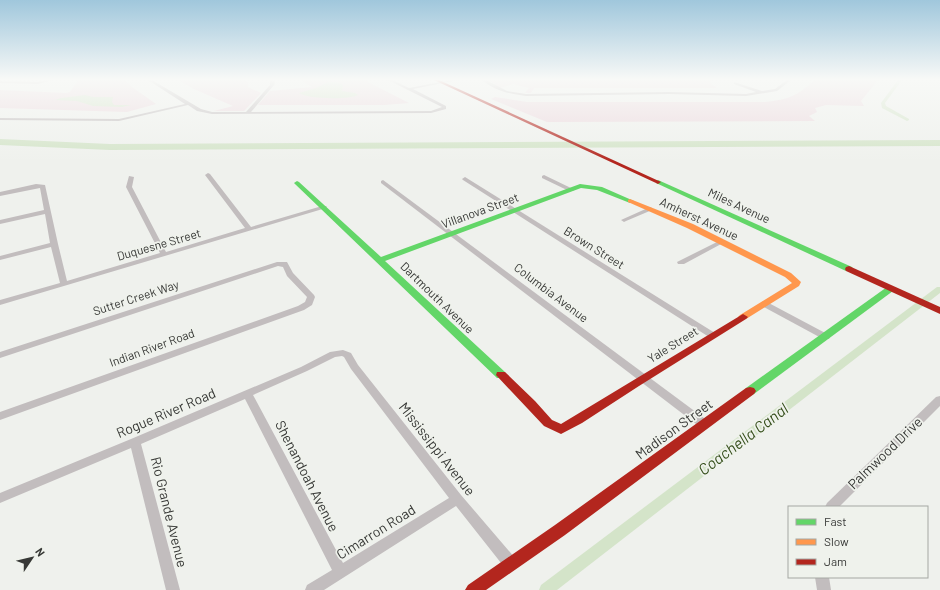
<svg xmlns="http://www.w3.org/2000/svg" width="940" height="590" font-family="Barlow,sans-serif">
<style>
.green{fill:#ecd9de}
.water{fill:#d4e4c9}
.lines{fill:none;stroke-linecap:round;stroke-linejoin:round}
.canal{fill:#d4e4c9;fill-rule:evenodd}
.river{fill:#d4e4c9;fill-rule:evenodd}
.street{fill:#c2bdbe;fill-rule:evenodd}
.fast{fill:#63d668;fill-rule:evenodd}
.slow{fill:#ff974d;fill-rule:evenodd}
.jam{fill:#b3261e;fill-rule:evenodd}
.labels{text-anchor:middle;stroke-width:3.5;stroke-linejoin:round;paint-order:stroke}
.street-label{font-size:12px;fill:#373836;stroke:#eff2ec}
.near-street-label{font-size:14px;fill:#373836;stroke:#eff2ec}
.near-water-label{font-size:16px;font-style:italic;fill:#344e1a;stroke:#eff2ec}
</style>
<rect width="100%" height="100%" fill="#eff1ed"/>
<g class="green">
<path d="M78,80H125L132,87L156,104L127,112L0,108V90L66,93L70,92Z"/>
<path d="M178,80H245L248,82V87L261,93L244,111H214L233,106L194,89Z"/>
<path d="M300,80H364L409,103L384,105H258L270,91L312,87Z"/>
<path d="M488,80H711L710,83L717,88H534L531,93H525L529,88L513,84L500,88Z"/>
<path d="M815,80H878L861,101L864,106L826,105L815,108L817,112L809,116L815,121L547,122L491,99L495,97L527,102H765C790,99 795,97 815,80Z"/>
</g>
<g class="water">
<path d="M328,82H338L343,85L342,91L355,93L358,95C347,100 308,99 299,93L316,88Z"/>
<path d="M85,95L93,97H113L112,102L114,105H131L122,107L93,106L77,101L55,100L61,98Z"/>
</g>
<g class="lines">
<g class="canal">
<path d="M898,80H902L885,103L886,106L909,119V120L907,121L882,108L881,103Z"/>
<path d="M937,287H940V293L557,590H539L541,585Z"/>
</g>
<path class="river" d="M0,139L110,144L940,140V146L110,150L0,145Z"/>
<g class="street">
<path d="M47,80H52L38,84L0,83V81L38,82Z"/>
<path d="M148,80H152L201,109L212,112H246L270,85V80H274L275,82L274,85L251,112L431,111L442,107L388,80H392L409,88L451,80H458L413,89L446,106V109L431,113L212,114L197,111L188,105L119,121L0,120V118L119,119L185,104Z"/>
<path d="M482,80H486L507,91L526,94L669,92L746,94L756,92L734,84V82L762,91L775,89L787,80H791L777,91L746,96L669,94L526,96C510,94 495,91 482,80Z"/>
<path d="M208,173L210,174L251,227L322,206H326L327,207L326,208L0,305V300L60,283L51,247L0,260V256L50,243L45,214L0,224V220L44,210L40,188L0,196V192L36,184L45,185L58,244L67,281L160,253L126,187L129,176L134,177L132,187L166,252L245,228L205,175Z"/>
<path d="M544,175L573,189L574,190L573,191H569L542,178V176Z"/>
<path d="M465,177L715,333L716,335L715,337H709L463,180L462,179Z"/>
<path d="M383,180L708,421L709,424L708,427L704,428L700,427L381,183V181Z"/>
<path d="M650,207L652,208V210L626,221L624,222L621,220Z"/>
<path d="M721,240L725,242L723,243L684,264H678L677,262Z"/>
<path d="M277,262H287L293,273L314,295L315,297L312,305L304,310L0,420V412L298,306L305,302L307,297L287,276L283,267L278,266L0,358V352Z"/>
<path d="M765,301L829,335L830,337L829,339H823L762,306L761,304L762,302Z"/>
<path d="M343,350L351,353L358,365L461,495L515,558L517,563L515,568L510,569L505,568L456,506L324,590H305L307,585L332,570L245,399L141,444L180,590H166L131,448L0,503V493L131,439L301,367L330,352ZM342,356L344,357L351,369L449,498L343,563L253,395L307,371L335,357Z"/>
<path d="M940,396V406L839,507H825L827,503L936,397Z"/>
<path d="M815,577H829L831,590H817Z"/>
</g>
<g class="fast">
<path d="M658,180L852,267L853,269L852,271H846L656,183V181Z"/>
<path d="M297,181L299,182L381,257L580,184L602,187L634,201L630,203L597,190L581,188L385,261L505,372L506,375L505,378H497L295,184L294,183Z"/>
<path d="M890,286L894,289L893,291L754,394L750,395L746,394L744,391L746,388L887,287Z"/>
</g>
<path class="slow" d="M630,199L693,224L791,273L801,282L799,286L746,319H740L738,317L740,315L792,283L785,277L687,228L628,202V200Z"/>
<g class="jam">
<path d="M434,80H439L661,182L658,184L656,183Z"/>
<path d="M849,266L940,307V314L846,271L845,269L846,267Z"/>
<path d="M743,314L748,317L746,319L639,386L582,423L561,434L544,426L496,375L497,372H505L535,401L552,420L561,424Z"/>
<path d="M750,387L754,388L756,391L754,394L565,535L486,590H465L468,585L555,525L746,388Z"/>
</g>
</g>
<linearGradient id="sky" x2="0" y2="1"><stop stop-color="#a0c7dc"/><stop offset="0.49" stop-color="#f8f9f7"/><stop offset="1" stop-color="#f8f9f7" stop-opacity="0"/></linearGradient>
<rect width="940" height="162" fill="url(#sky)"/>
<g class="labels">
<g class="street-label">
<text transform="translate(739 206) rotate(25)" y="4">Miles Avenue</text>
<text transform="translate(480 211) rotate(-20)" y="4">Villanova Street</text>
<text transform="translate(699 219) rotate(25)" y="4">Amherst Avenue</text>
<text transform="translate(159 245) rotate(-16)" y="4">Duquesne Street</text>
<text transform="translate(594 248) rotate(32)" y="4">Brown Street</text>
<text transform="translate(551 293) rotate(37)" y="4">Columbia Avenue</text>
<text transform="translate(136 298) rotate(-18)" y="4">Sutter Creek Way</text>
<text transform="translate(437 298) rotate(44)" y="4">Dartmouth Avenue</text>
<text transform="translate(673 345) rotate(-32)" y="4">Yale Street</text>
<text transform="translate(152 348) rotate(-20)" y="4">Indian River Road</text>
</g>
<g class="near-street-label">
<text transform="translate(166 413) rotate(-23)" y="5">Rogue River Road</text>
<text transform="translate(674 429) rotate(-36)" y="5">Madison Street</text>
<text transform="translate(437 449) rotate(52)" y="5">Mississippi Avenue</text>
<text transform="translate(885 453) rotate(-44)" y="5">Palmwood Drive</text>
<text transform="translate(307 476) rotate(63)" y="5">Shenandoah Avenue</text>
<text transform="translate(169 512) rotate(76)" y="5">Rio Grande Avenue</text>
<text transform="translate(376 532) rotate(-32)" y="5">Cimarron Road</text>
</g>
<g class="near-water-label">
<text transform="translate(743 439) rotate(-37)" y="6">Coachella Canal</text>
</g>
</g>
<rect x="788" y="506" width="140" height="72" fill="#eff2ec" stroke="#a5a8a3"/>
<rect x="796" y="519" width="20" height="6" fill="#63d668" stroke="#a5a8a3"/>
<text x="824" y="526" font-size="12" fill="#373836">Fast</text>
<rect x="796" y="539" width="20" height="6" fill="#ff974d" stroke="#a5a8a3"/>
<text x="824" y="546" font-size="12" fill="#373836">Slow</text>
<rect x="796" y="559" width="20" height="6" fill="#b3261e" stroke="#a5a8a3"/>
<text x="824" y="566" font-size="12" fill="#373836">Jam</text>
<g transform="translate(32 558) rotate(55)" stroke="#eff2ec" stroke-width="3" paint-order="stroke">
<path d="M0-3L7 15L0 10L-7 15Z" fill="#373836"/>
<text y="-6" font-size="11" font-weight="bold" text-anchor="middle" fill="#373836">N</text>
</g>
</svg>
